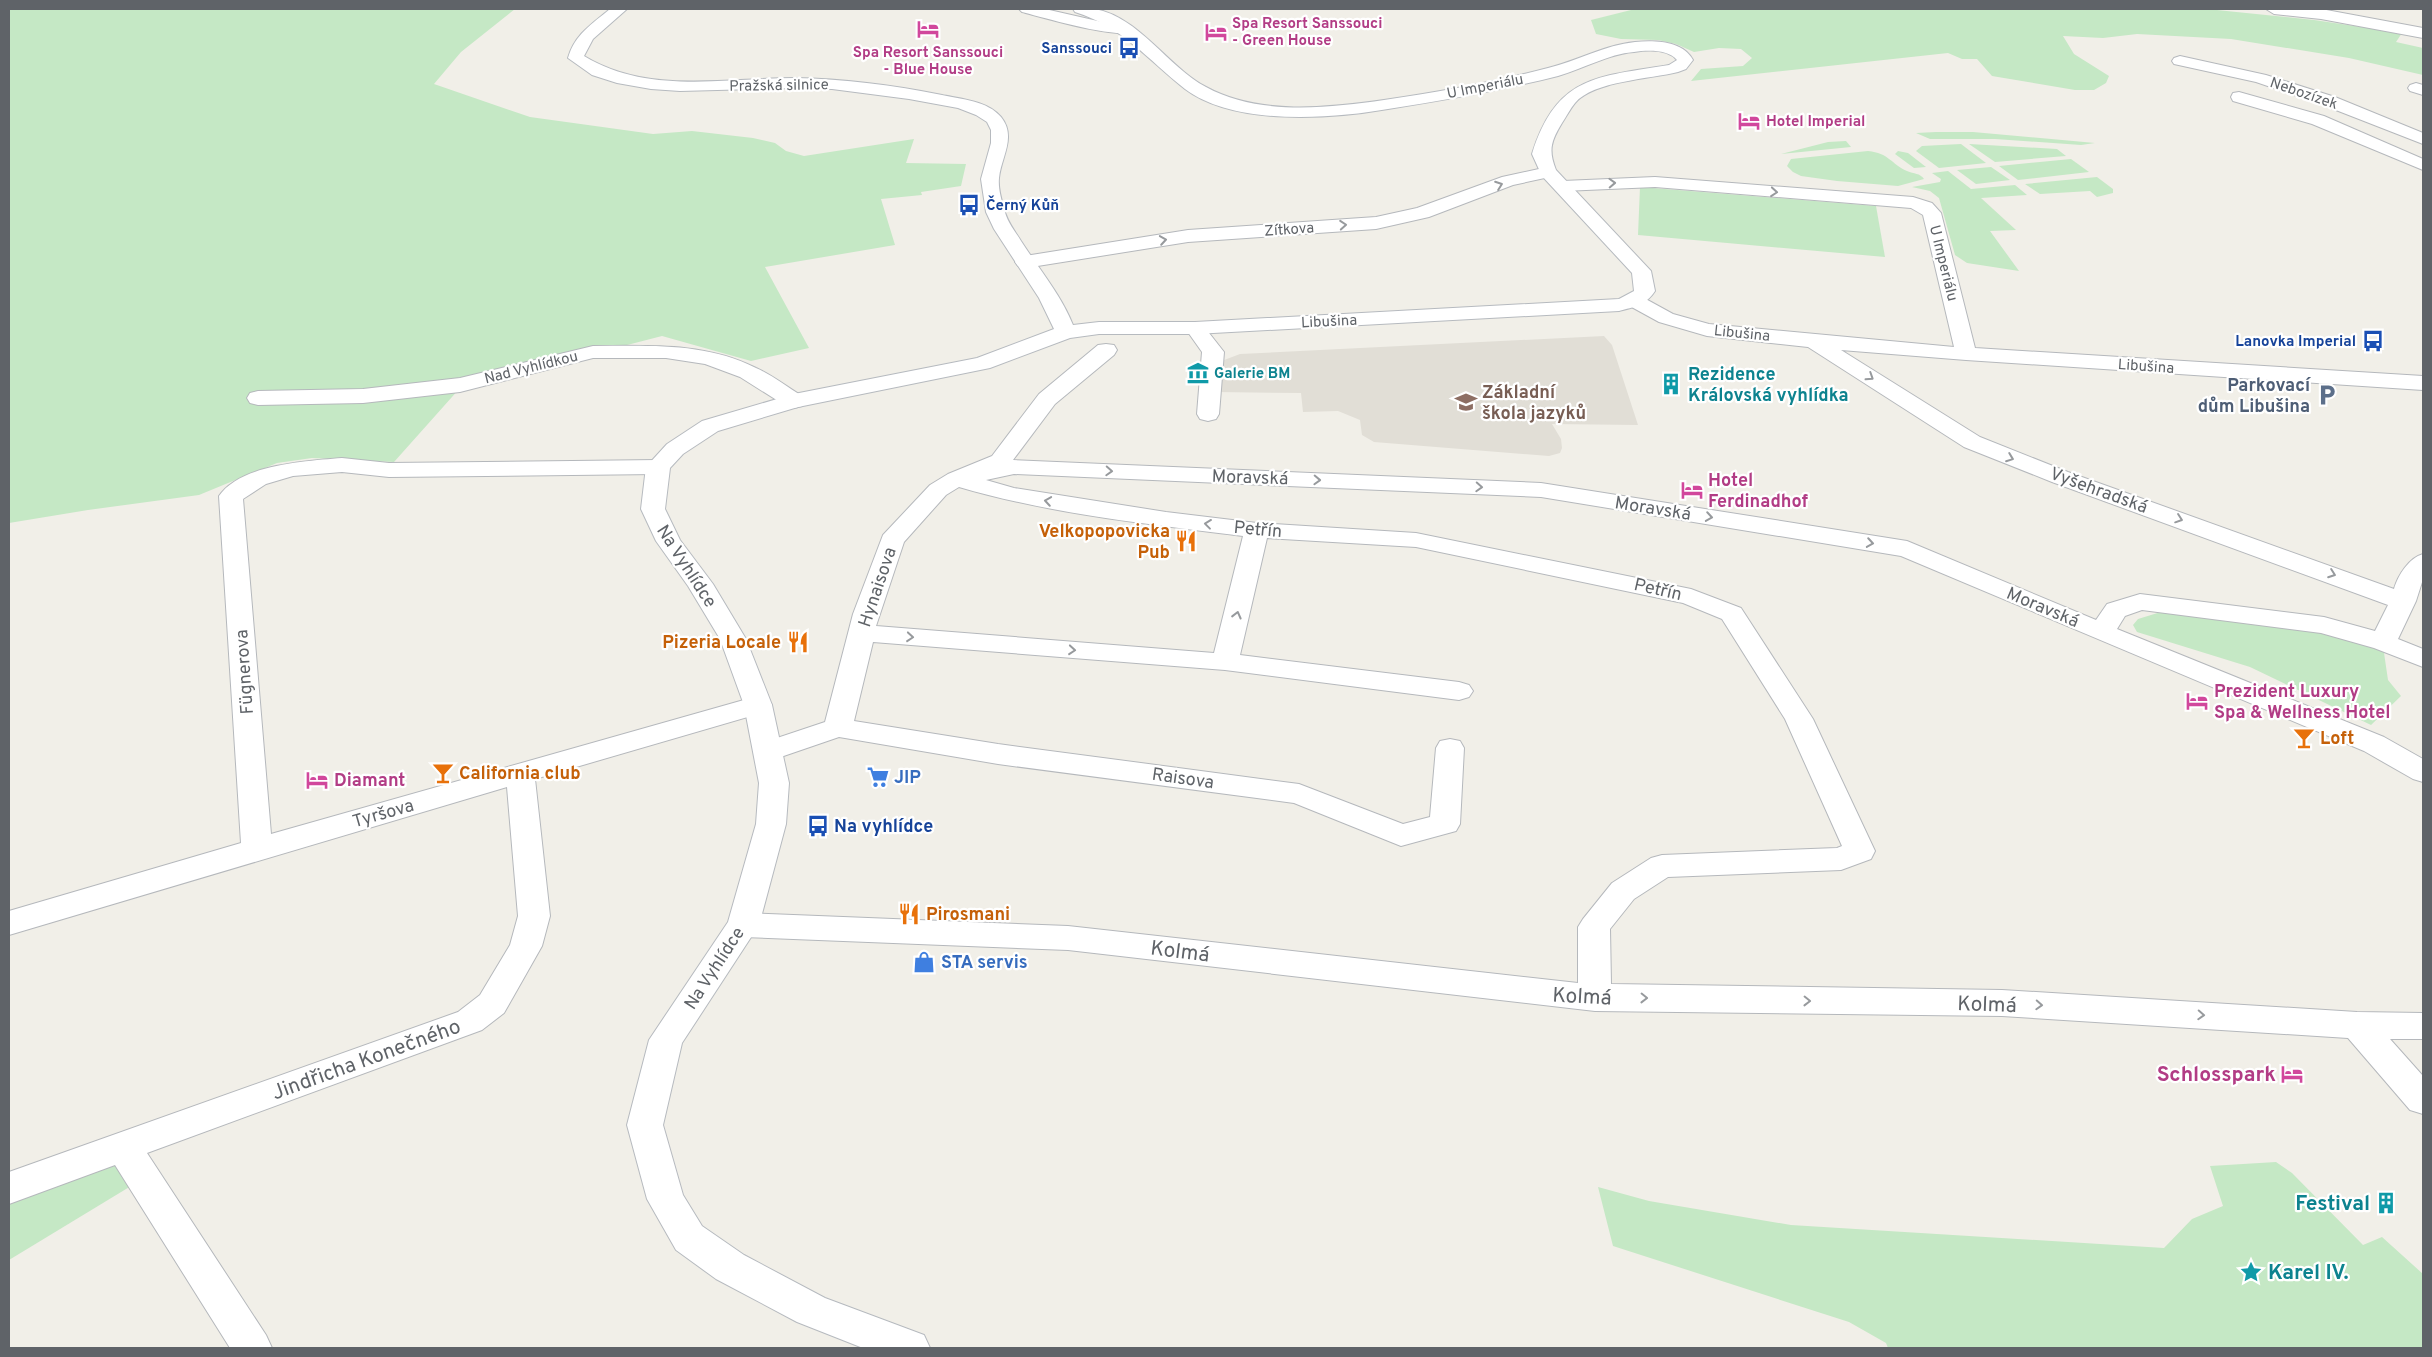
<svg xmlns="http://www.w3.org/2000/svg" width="2432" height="1357" font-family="Overpass,sans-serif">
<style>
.education{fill:#e1ded6}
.green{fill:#c5e8c5}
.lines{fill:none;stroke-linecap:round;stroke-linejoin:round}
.street-casing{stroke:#b5b8bc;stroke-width:2}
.secondary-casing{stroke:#b6babf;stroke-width:2}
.street{fill:#fff;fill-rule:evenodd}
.secondary{fill:#fff;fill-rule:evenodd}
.oneway{stroke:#979a9d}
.labels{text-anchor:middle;stroke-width:4.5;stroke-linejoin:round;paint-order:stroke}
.far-hotel-label{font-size:15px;font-weight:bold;fill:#b23c85;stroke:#fff;text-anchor:start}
.far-transit-label{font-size:15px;font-weight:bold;fill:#164399;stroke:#fff;text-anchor:end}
.far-street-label{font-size:15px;fill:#5f6368;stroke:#fff}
.far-culture-label{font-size:15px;font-weight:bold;fill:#0d838f;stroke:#fff;text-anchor:start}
.culture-label{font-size:18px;font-weight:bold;fill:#0d838f;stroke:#fff;text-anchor:start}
.service-label{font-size:18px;font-weight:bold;fill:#4e5e75;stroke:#fff;text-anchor:end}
.education-label{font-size:18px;font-weight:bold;fill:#785e54;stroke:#fff;text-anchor:start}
.street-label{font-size:18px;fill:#5f6368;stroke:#fff}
.hotel-label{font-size:18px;font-weight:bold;fill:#b23c85;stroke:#fff;text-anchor:start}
.food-label{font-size:18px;font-weight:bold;fill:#c56008;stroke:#fff;text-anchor:start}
.shop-label{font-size:18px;font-weight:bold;fill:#366cbe;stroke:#fff;text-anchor:start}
.transit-label{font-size:18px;font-weight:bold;fill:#164399;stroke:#fff;text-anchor:start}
.near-street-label{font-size:21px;fill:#5f6368;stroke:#fff}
.near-hotel-label{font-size:21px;font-weight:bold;fill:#b23c85;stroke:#fff;text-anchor:end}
.near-culture-label{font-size:21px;font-weight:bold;fill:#0d838f;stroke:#fff;text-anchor:end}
</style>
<rect width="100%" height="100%" fill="#f1efe8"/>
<path class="education" d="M1604,336L1612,345L1638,425L1552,424L1561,439L1562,448L1560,453L1549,456L1374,442L1362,435L1360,420L1338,411L1303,412L1301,393L1216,392L1219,362L1240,354Z"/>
<g class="green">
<path d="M9,9H515L461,52L434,84L530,117L653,134L692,131L753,138L775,143L786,151L804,156L914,139L906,163L966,164L961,186L921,192L922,195L881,199L895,245L765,267L809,348L751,361L662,336L460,388L394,462L312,458L277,463L199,495L88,510L9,523Z"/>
<path d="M1635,9H2207L2314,20L2402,33L2396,42L2423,48V75L2349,58L2231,39L2137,34L2103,38L2063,36L2074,54L2109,76L2106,83L2094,90H2075L1992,76L1977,59H1962L1948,53L1691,81L1701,69L1743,66L1752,58L1741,49L1719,48L1694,52L1676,44L1658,40L1621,39L1596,34L1591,20Z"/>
<path d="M1936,132H1973L2095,143L2081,145L1995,139H1930L1916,133Z"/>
<path d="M1846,141L1851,147L1781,154L1828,142Z"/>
<path d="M1961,144L1986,163L1939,168L1916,151L1922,146Z"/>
<path d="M1969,144L2057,149L2066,156L1995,162Z"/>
<path d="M1868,151C1889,153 1891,164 1907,171C1914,174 1920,173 1924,179L1898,186L1837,181L1801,176L1793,172L1787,166L1791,159Z"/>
<path d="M1898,151L1908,153L1926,167L1914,168L1895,154Z"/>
<path d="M2071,159L2089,172L2018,180L1999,166Z"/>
<path d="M1991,167L2010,180L1976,184L1957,170Z"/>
<path d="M1948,171L1971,189L2015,185L2027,195L1981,198L2016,230L1990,231L2019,271L1967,263L1955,255L1939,198L1930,191L1912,187L1940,182L1941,179L1932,173Z"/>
<path d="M2097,177L2113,189V193L2097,197L2090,191L2040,194L2025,184Z"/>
<path d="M1640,187L1876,206L1885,257L1638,235Z"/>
<path d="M2164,611L2316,629L2383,646L2388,680L2401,696L2371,725L2250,667L2137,632L2133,625L2138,619Z"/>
<path d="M2276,1162L2292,1173L2363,1245L2382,1237L2423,1274V1348H1888L1886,1343L1849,1322L1613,1246L1598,1187L1649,1201L1791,1225L2164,1248L2192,1219L2223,1206L2210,1166Z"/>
<path d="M104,1165H115L131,1186L9,1260V1200Z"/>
</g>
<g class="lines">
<g class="street-casing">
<g id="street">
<path d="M1019,9H1045L1102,22L1126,25L1134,30C1125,42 1038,16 1022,12Z"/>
<path d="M2266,9H2321L2423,28V38L2321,19L2274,14Z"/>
<path d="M2180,56L2266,75L2335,97L2423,133V144L2323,105L2256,82L2174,64L2172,61L2174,58Z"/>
<path d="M2416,83L2423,85V95L2410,91L2408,88L2410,85Z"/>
<path d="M2239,92L2324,116L2423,159V170L2312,124L2233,101L2231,97L2233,93Z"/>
<path d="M1548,167L1554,168L1557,172L1554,176L1513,185L1429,217L1376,229L1188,242L1025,268L1018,266L1015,262L1018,258L1025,256L1188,230L1376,217L1417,208L1502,177Z"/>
<path d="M1655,177L1913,197L1932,203L1941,213L1975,348L2423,376V390L1966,360L1841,350L1980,437L2068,472L2394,589C2398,575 2409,558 2423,554V579L2416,601L2398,639L2423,649V667L2374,648L2321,633L2142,610L2125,616L2117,629L2384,737L2423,759V782L2413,779L2364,751L1901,556L1541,497L1014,474L986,480L1014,488L1166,512L1257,523L1416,533L1691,589L1741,608L1813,719L1875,851L1871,859L1841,870L1668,877L1634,899L1610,929L1611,984L2002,990L2357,1012L2423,1013V1039H2390L2423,1076V1114L2410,1110L2348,1038L2002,1016L1595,1011L1068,950L743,937L732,933L727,925L732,917L743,913L1068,926L1578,983V927L1583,919L1612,883L1651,858L1662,855L1837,848L1842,846L1785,719L1722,619L1683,603L1416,547L1267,538L1240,655L1459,682L1469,685L1473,691L1469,697L1459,700L1225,670L873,642L854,721L998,744L1299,784L1403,824L1430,817L1436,748L1440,741L1450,739L1460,741L1464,748L1460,824L1456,831L1401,846L1294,803L998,764L839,737L769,761L759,758L755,751L759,744L825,722L853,614L883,535L930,485L948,474L992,456L1039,394L1098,345L1106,344L1114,345L1117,350L1114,355L1055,404L1013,460L1541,483L1907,541L2096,620L2107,604L2140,594L2324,617L2375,631L2388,605L2052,482L1964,447L1808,347L1707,336L1659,322L1628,305L1625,301L1628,297L1635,295L1642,297L1673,314L1709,324L1954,347L1923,215L1911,208L1655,187L1563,191L1557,190L1554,186L1557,182L1563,181ZM959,487C1051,514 1148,524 1243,536L1214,653L876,626L904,542L946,495Z"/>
<path d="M1195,322L1202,324L1224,352L1219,414L1216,419L1208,421L1200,419L1197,414L1202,352L1185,328L1188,324Z"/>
<path d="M593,346C648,346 705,342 756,368C772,375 787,387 802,396L805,401L802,406L794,408L786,406L740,377L705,364L666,358H593L460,392L363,403L258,405L250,403L247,398L250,393L258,391L363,389L460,378Z"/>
<path d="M342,458L389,463L658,460L666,462L670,467L666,472L658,474L389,477L342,472L293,476L266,484L243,499L271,834L758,696L768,699L772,705L768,711L535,779L550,916L542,946L504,1013L482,1030L147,1153L266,1335L272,1348H230L115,1165L9,1204V1172L458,1012L480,995L510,945L518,916L507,787L9,935V911L241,843L219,496C241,464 307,461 342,458Z"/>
</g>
</g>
<g class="secondary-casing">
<path id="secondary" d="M610,9H627L593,39L584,56C648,95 725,78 795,78C845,79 893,85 942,95C961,99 988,101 1001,117C1017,137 1001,157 999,178C998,188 1001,199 1004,208C1006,221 1015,231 1021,241C1039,269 1061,295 1073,325L1099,322H1195L1619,299L1634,291L1632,273L1542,176L1532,154C1557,75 1597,77 1669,65L1677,60C1668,49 1647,50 1634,52C1608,54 1583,69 1558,76C1503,90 1445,100 1388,109C1331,119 1234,126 1185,89C1147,59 1123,27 1075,12L1073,9C1080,9 1088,8 1095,9C1139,17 1168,67 1206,87C1259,116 1328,108 1384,100C1439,92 1495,82 1548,68C1577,61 1605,45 1635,42C1655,40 1683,41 1693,60L1686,69L1678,72C1651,79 1593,81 1575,103C1570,109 1566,117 1562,123C1551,141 1548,150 1556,170L1651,271L1655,291C1646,305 1634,307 1619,311L1195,334H1099L1070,338L990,368L798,407L718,431L683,454L670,468L665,509L680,540L713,584L746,639L772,705L789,783L786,824L759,925L682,1043L663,1125L683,1195L702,1226L744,1255L825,1298L924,1335L930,1348H863L797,1322L716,1279L676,1250L647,1199L627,1125L649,1040L728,922L756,824L759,783L744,705L720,639L688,586L656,541L641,509L646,467L667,444L702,421L794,394L977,358L1054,329L1039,298L994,229L986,212L981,179L991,143V130L987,122L976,115L958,108L909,99L832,89L793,88L680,91L651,89L617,83L592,75L568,58C575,34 592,24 610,9Z"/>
</g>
<use href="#street" class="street"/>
<use href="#secondary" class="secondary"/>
</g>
<defs><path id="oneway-chevron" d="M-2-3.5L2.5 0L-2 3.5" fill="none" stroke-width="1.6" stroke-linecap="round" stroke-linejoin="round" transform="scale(1.25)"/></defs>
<g class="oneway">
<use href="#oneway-chevron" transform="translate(1612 183) rotate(-2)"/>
<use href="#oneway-chevron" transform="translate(1499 185) rotate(-20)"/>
<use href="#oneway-chevron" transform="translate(1774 192) rotate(5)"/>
<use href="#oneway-chevron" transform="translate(1343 225) rotate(-4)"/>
<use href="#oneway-chevron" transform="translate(1163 240) rotate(-9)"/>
<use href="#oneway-chevron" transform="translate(1870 377) rotate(33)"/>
<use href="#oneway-chevron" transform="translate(2010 458) rotate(21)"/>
<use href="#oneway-chevron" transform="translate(1109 471) rotate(3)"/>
<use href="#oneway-chevron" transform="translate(1317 480) rotate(2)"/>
<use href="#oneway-chevron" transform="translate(1479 487) rotate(3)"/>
<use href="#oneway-chevron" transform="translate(1048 501) rotate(-171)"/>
<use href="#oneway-chevron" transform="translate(1709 517) rotate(9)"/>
<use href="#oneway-chevron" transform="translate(2179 519) rotate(19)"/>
<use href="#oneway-chevron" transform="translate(1208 524) rotate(-173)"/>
<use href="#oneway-chevron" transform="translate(1870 543) rotate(9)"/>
<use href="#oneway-chevron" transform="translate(2332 574) rotate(20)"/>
<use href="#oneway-chevron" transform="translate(1237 615) rotate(-76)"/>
<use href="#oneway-chevron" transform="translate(910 637) rotate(5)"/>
<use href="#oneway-chevron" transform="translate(1072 650) rotate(5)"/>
<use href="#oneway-chevron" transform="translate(1644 998) rotate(1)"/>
<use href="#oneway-chevron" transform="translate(1807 1001) rotate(1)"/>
<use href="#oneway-chevron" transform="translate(2039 1005) rotate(3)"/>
<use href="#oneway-chevron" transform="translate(2201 1015) rotate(3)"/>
</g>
<defs>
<g id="hotel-bare" transform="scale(1.725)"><path d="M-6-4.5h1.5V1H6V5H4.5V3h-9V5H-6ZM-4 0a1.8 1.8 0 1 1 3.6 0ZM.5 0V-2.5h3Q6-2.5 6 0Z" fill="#d1479c" stroke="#fff" stroke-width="2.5" paint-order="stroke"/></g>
<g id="bus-bare" transform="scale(1.725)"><path d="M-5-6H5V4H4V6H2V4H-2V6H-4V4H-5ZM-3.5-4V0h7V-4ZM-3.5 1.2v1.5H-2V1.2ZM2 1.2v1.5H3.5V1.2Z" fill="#1a4fb4" stroke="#fff" stroke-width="2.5" paint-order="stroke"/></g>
<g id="museum-bare" transform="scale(1.725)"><path d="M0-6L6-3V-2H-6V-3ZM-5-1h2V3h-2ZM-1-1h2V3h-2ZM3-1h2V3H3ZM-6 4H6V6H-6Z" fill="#0f9aa8" stroke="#fff" stroke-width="2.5" paint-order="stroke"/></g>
<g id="building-bare" transform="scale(1.725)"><path d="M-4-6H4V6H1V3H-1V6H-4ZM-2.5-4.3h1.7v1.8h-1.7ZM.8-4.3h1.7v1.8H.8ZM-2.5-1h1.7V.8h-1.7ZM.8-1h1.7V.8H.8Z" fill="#0f9aa8" stroke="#fff" stroke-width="2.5" paint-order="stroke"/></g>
<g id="parking-bare" transform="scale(1.725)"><path d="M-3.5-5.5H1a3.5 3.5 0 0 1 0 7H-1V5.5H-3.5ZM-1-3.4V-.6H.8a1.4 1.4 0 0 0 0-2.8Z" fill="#5c6f8a" stroke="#fff" stroke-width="2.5" paint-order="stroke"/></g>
<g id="school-bare" transform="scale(1.725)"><path d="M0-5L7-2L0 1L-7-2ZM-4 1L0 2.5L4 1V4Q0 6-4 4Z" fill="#8d6e63" stroke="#fff" stroke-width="2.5" paint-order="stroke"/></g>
<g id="restaurant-bare" transform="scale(1.725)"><path d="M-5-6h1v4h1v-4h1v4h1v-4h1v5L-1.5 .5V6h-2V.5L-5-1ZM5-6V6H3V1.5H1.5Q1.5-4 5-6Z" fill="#e8710a" stroke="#fff" stroke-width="2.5" paint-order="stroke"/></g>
<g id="bar-bare" transform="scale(1.725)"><path d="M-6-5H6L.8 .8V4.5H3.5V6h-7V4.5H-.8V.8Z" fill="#e8710a" stroke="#fff" stroke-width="2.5" paint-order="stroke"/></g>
<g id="supermarket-bare" transform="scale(1.725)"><path d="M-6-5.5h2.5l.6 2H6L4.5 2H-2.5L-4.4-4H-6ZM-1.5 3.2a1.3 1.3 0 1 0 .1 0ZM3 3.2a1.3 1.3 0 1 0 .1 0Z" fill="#3f7fe0" stroke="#fff" stroke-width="2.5" paint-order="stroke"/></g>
<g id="shop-bare" transform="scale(1.725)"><path d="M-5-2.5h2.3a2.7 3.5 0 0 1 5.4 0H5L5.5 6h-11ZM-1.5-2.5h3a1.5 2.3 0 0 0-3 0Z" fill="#3f7fe0" stroke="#fff" stroke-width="2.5" paint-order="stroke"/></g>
<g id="sight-bare" transform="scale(1.725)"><path d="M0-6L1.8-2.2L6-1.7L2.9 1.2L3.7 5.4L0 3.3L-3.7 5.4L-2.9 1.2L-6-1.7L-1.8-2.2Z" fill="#0f9aa8" stroke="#fff" stroke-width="2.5" paint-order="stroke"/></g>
</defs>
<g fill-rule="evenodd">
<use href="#hotel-bare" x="928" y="29"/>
<use href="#hotel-bare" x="1216" y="32"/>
<use href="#bus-bare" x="1129" y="48"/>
<use href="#hotel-bare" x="1749" y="121"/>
<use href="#bus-bare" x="969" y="205"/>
<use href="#bus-bare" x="2373" y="341"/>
<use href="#museum-bare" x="1198" y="373"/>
<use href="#building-bare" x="1671" y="384"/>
<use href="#parking-bare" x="2327" y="395"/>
<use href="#school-bare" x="1466" y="402"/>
<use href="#hotel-bare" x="1692" y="490"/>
<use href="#restaurant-bare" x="1186" y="541"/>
<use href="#restaurant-bare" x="798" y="642"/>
<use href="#hotel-bare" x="2197" y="701"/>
<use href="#bar-bare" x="2304" y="738"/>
<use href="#bar-bare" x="443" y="773"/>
<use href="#supermarket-bare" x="878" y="777"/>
<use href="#hotel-bare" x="317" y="780"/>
<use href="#bus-bare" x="818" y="826"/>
<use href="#restaurant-bare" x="909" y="914"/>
<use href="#shop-bare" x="924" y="962"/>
<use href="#hotel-bare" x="2292" y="1074"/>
<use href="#building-bare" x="2386" y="1203"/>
<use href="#sight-bare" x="2251" y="1272"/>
</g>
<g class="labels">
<g class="far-hotel-label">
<text x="1232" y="28">Spa Resort Sanssouci<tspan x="1232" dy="17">- Green House</tspan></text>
<text x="928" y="57" text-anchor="middle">Spa Resort Sanssouci<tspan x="928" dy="17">- Blue House</tspan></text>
<text x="1766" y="126">Hotel Imperial</text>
</g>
<g class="far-transit-label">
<text x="1112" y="53">Sanssouci</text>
<text x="986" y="210" text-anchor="start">Černý Kůň</text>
<text x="2356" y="346">Lanovka Imperial</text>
</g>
<g class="far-street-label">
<text transform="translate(779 85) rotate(-1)" y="5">Pražská silnice</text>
<text transform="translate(1485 86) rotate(-11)" y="5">U Imperiálu</text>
<text transform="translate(2304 93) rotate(19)" y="5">Nebozízek</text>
<text transform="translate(1289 229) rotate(-4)" y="5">Zítkova</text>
<text transform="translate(1944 263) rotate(76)" y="5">U Imperiálu</text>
<text transform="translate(1329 321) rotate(-3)" y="5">Libušina</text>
<text transform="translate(1742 333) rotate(6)" y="5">Libušina</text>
<text transform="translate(2146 366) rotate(4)" y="5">Libušina</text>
<text transform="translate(531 367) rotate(-14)" y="5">Nad Vyhlídkou</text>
</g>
<g class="far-culture-label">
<text x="1214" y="378">Galerie BM</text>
</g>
<g class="culture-label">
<text x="1688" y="380">Rezidence<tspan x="1688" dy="21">Královská vyhlídka</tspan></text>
</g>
<g class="service-label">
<text x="2310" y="391">Parkovací<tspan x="2310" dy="21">dům Libušina</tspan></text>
</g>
<g class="education-label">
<text x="1482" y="398">Základní<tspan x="1482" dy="21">škola jazyků</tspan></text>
</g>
<g class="street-label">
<text transform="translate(1250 477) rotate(2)" y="6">Moravská</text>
<text transform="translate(2099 490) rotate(20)" y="6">Vyšehradská</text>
<text transform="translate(1653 508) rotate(9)" y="6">Moravská</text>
<text transform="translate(1258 529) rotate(5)" y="6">Petřín</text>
<text transform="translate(687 566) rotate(57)" y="6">Na Vyhlídce</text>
<text transform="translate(877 587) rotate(-71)" y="6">Hynaisova</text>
<text transform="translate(1658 589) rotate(13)" y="6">Petřín</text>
<text transform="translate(2043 607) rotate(23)" y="6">Moravská</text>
<text transform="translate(244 672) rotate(-94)" y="6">Fügnerova</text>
<text transform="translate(1183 778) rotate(8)" y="6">Raisova</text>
<text transform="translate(383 813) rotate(-16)" y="6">Tyršova</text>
<text transform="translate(714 968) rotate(-57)" y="6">Na Vyhlídce</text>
</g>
<g class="hotel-label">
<text x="1708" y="486">Hotel<tspan x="1708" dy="21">Ferdinadhof</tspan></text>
<text x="2214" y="697">Prezident Luxury<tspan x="2214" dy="21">Spa &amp; Wellness Hotel</tspan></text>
<text x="334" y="786">Diamant</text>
</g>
<g class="food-label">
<text x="1170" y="537" text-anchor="end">Velkopopovicka<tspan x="1170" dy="21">Pub</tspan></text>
<text x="781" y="648" text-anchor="end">Pizeria Locale</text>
<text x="2320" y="744">Loft</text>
<text x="459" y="779">California club</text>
<text x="926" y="920">Pirosmani</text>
</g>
<g class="shop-label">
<text x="894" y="783">JIP</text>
<text x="941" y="968">STA servis</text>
</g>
<g class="transit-label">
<text x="834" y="832">Na vyhlídce</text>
</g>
<g class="near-street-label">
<text transform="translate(1180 951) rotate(7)" y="7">Kolmá</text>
<text transform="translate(1582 996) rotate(3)" y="7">Kolmá</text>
<text transform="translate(1987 1004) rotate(2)" y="7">Kolmá</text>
<text transform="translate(366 1059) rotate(-20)" y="7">Jindřicha Konečného</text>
</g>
<g class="near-hotel-label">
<text x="2276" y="1081">Schlosspark</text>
</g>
<g class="near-culture-label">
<text x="2370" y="1210">Festival</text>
<text x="2268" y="1279" text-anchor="start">Karel IV.</text>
</g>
</g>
<rect width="2432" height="1357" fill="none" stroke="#5f6368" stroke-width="20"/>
</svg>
